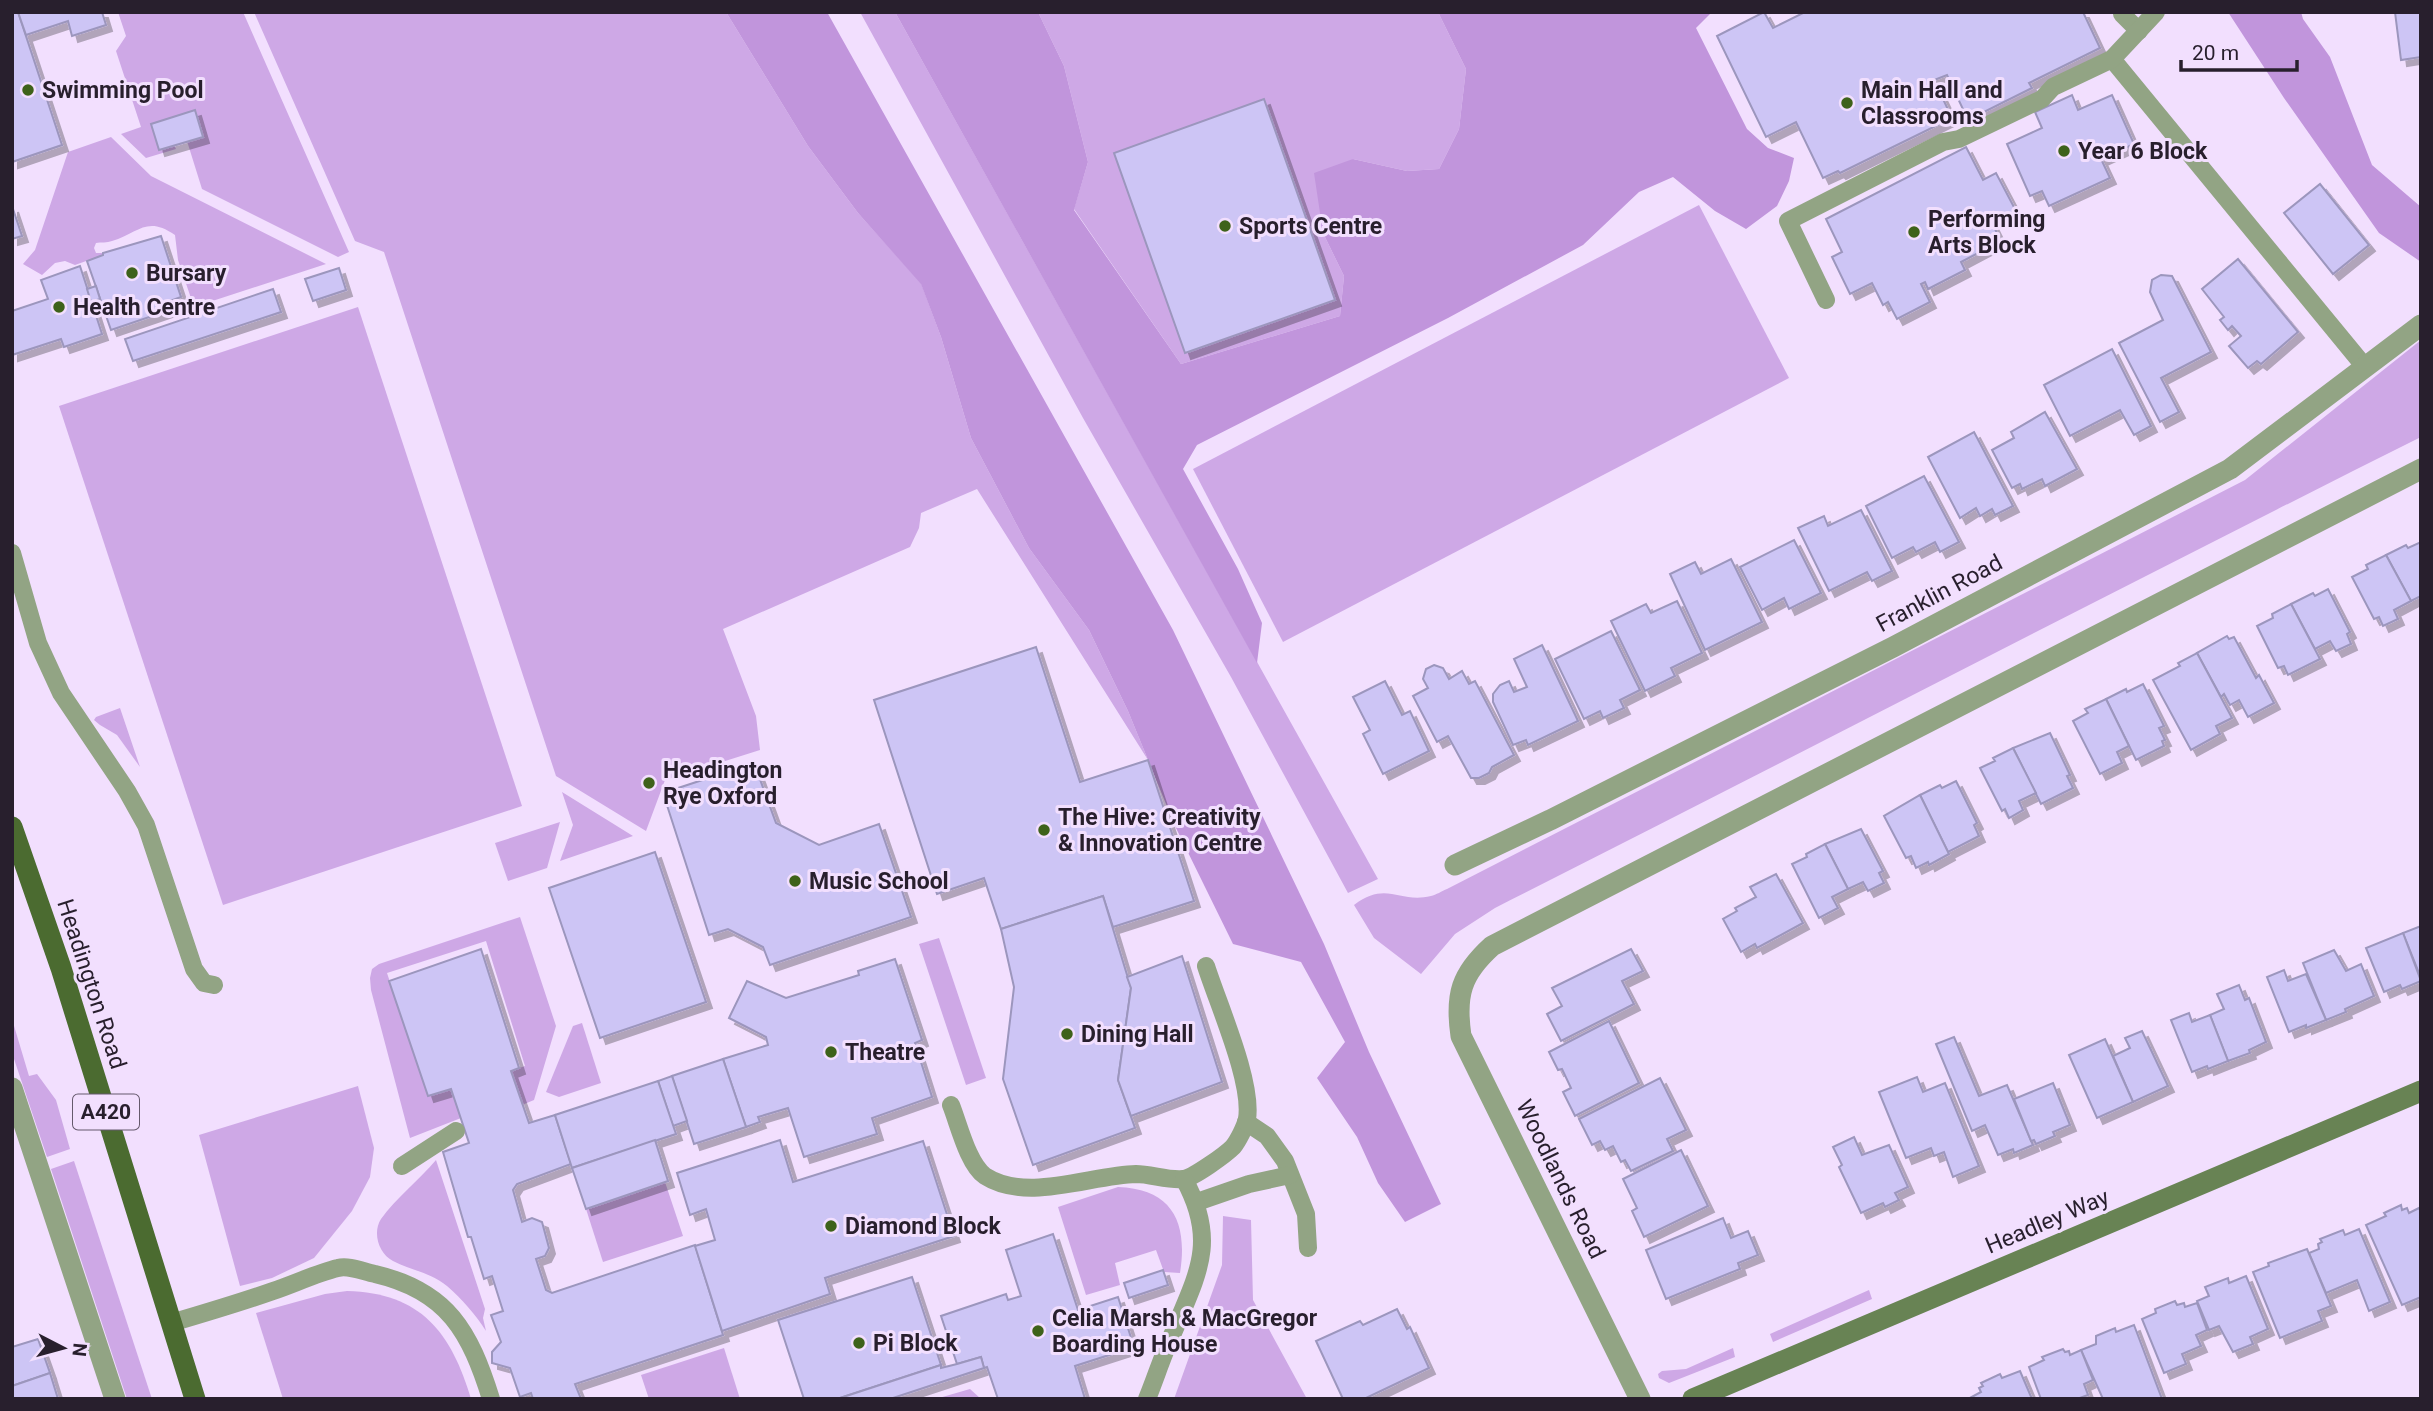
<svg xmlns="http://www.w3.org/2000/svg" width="2433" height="1411" font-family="Roboto,sans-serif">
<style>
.green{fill:#cea8e6}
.forest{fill:#c195dc}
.building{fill:#cdc5f5;stroke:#9c96bd;stroke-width:2;filter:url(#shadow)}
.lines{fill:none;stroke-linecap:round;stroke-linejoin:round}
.lane{stroke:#92a484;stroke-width:18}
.street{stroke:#92a484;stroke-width:21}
.secondary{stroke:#688354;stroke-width:21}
.primary{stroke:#4b6b30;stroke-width:21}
.poi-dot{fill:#3e621a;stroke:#f2dffe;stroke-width:2.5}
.labels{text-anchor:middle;stroke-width:6;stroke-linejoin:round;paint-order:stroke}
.shield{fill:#f2dffe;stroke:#65596c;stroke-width:2}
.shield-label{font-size:21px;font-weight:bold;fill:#281f2d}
.poi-label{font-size:23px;font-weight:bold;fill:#281f2d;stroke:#f2dffe;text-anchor:start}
.street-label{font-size:23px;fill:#281f2d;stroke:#f2dffe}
</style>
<defs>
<filter id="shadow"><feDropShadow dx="6" dy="6" stdDeviation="0" flood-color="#0004"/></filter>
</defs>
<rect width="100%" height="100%" fill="#f2dffe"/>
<g class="green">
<path d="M118,12H243L349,252L338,257L202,189L187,141L202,136L194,110L151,124L159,150L174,145L176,149L146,158L121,134L141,127L116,51L126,36Z"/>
<path d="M254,12H726L808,146L858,213L921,283L941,337L971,438L1029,548L1089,630L1128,711L1175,826L1148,760L977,489L921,513L919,528L910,547L723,629L756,716L760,750L665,780L646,831L556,776L384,252L355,241Z"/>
<path d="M860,12H895L1378,879L1348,893L1231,677L1083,418Z"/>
<path d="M1038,12H1438L1466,69L1459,129L1439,169L1407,171L1353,159L1323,233L1344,276L1340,316L1181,364L1074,209L1088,162L1064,66Z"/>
<path d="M111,137L151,176L326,264L194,307L178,260L175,235C147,215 138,233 112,241C107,243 101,242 96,243L94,248L96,253H103V255L75,265L65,261L55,263L42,275L23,264L35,250L68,152Z"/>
<path d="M1699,205L1789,378L1283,642L1193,469Z"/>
<path d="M358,307L522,806L223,905L59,406Z"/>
<path d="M2421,340V437C2111,592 1804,752 1495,908L1455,934L1421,974L1374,938L1354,905C1387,880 1399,904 1431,896C1436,895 1442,891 1447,889L2245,480Z"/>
<path d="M120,708L140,767L117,735L100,725L94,720L96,717Z"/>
<path d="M562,792L633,836L560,861L573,825Z"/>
<path d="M560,822L547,868L508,881L495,843Z"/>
<path d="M520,917L556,1026L534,1100L522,1105L511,1071L525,1066L486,941L387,973L428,1096L451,1089L461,1118L410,1138L371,990L370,978L372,969L379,964Z"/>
<path d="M939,938L986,1078L966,1085L919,944Z"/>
<path d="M12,1019L29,1076L37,1074L56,1100L70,1149L47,1157L12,1053Z"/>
<path d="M582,1023L601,1083L559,1097L546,1092L573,1026Z"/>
<path d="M358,1086L374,1148L370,1177L352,1211L314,1258L272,1278L240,1286L199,1135Z"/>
<path d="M436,1160L485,1309L483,1318L486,1331C476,1315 462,1299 447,1286C431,1273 411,1270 393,1261C379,1254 372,1233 381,1219C396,1198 419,1180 436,1160Z"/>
<path d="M74,1161L152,1399H127L51,1169Z"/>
<path d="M665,1182L683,1236L603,1262L586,1209Z"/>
<path d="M1118,1187C1173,1189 1188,1223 1180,1273L1164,1272L1156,1250L1115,1263L1120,1285L1086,1295L1058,1207Z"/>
<path d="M1223,1216L1251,1220L1253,1300L1307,1399H1174L1222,1265Z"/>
<path d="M1869,1290L1872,1299L1773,1342L1770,1334Z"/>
<path d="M347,1291C421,1293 451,1332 471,1399H283L256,1313L325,1294Z"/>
<path d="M724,1348L740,1399H649L641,1375Z"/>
<path d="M1733,1348L1735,1357L1669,1383L1659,1378L1658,1374L1662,1371L1686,1369Z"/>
<path d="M970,1389L981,1399H939V1398Z"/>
</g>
<g class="forest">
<path d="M726,12H827L1173,630L1324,944L1369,1052L1441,1204L1405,1222L1378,1183L1357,1137L1317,1078L1345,1042L1301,962L1233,944L1175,826L1128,711L1089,630L1029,548L971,438L941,337L921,284L858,213L808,146Z"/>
<path d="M895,12H1038L1064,66L1088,162L1074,210L1181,364L1340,316L1344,276L1323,233L1314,173L1353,159L1407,171L1439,169L1459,129L1466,69L1438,12H1712L1696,28L1747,129L1768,148L1794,158L1789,181L1777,206L1746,229L1715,211L1673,177L1639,192L1583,245L1448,318L1197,445L1183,469L1238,569L1262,623L1257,663Z"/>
<path d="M2228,12H2301L2303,19L2330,57L2372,165L2421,207V262L2379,233L2284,98Z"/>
</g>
<g class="building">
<path d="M12,12H18L62,145L12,162Z"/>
<path d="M18,12H102L106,25L72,36L68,21L26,35Z"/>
<path d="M1764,12L1773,28L1805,12H2083L2100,48L2029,83L2032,88L1968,120L1947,75L1934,80L1952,118L1840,173L1838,171L1823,178L1796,122L1766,137L1717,36Z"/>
<path d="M2395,12H2421V57L2401,60Z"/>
<path d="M2072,95L2078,110L2112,95L2134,144L2101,159L2110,178L2049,206L2042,191L2030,196L2007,144L2042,128L2035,112Z"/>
<path d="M1264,99L1335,300L1185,353L1114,153Z"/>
<path d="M195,110L203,137L159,150L151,124Z"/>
<path d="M1966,147L1983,180L1996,173L2016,211L1992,223L2001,241L1961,262L1965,270L1928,289L1925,282L1921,284L1930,302L1897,319L1888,302L1883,305L1872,283L1850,294L1832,257L1842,252L1826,219Z"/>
<path d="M2320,184L2369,245L2333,274L2284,213Z"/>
<path d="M12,206L22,236L12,239Z"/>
<path d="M161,236L181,297L167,302L170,310L111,330L87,261L103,255V253Z"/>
<path d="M2238,259L2298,332L2261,364L2257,361L2248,368L2229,346L2241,336L2232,326L2228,330L2220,320L2224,317L2202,289Z"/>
<path d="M80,266L102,334L64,347L61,339L12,355V311L48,299L41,280Z"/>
<path d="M339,268L346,290L313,301L305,279Z"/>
<path d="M2161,275L2172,276L2211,352L2161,378L2179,412L2160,422L2119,343L2163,320L2150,292L2152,280Z"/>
<path d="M96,286L100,299L91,302L87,289Z"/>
<path d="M273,289L281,312L133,361L125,339Z"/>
<path d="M2112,349L2151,426L2134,435L2120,410L2070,436L2044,385Z"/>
<path d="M2045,412L2077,469L2045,486L2042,479L2022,489L2020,484L2012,488L1992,450L2014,438L2011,432Z"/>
<path d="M1974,432L2013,506L1995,515L1992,509L1980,516L1976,508L1960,518L1928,457Z"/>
<path d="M1924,476L1959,542L1940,552L1935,542L1916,552L1913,547L1892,558L1866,506Z"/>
<path d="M1861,510L1892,571L1872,581L1867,572L1829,591L1798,528L1824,516L1828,526Z"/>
<path d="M1794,540L1821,593L1789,609L1784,598L1762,610L1740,567Z"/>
<path d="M2421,542V596L2411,601L2386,555L2406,545L2408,548Z"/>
<path d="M2386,555L2411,601L2394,610L2398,619L2383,626L2379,617L2374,619L2352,577L2368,569L2366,565Z"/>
<path d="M1731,559L1762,622L1705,650L1670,574L1695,562L1701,574Z"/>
<path d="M2328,589L2350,632L2347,634L2351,644L2336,651L2330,641L2315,649L2291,604L2313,593L2315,596Z"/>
<path d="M1677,601L1702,653L1671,668L1675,676L1645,691L1611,621L1646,604L1651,613Z"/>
<path d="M2291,604L2320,659L2288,675L2284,666L2278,668L2257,626L2273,618L2272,614Z"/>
<path d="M1611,631L1640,690L1620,700L1624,708L1603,718L1600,711L1584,719L1555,659Z"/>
<path d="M2227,636L2229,639L2234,637L2256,678L2259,675L2274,703L2248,717L2239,700L2230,705L2224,694L2221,697L2197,653Z"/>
<path d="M1542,645L1578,721L1528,745L1526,740L1513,745L1493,702V694L1500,685L1509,681L1514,692L1527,687L1514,659Z"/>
<path d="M1036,647L1080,782L1148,760L1194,901L1113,927L1103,896L1001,929L984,878L937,894L874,700Z"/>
<path d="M2197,653L2232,718L2216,726L2220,734L2191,750L2153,680L2180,666L2178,663Z"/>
<path d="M1434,665L1443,668L1449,679L1462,671L1469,684L1475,681L1514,755L1492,767L1489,773L1479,778H1471L1448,736L1437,742L1413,696L1428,688L1423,679L1426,669Z"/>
<path d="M1385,681L1402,715L1410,711L1429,751L1383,774L1363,734L1370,730L1353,697Z"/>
<path d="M2143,684L2164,726L2159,728L2165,740L2162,741L2164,746L2136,760L2106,699L2126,689L2127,692Z"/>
<path d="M2106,699L2129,746L2117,752L2122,763L2100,774L2073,721L2088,713L2085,709Z"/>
<path d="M2050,733L2070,775L2067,776L2073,788L2041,804L2013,748Z"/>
<path d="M2013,748L2036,793L2019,801L2023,810L2009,818L2005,809L2002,811L1980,768L1995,761L1993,758Z"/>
<path d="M754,763L776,823L819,845L879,824L911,917L770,965L763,947L728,929L709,935L663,793Z"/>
<path d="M1956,781L1977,823L1974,825L1979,836L1948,852L1920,795L1940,785L1942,788Z"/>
<path d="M1920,795L1949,854L1929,865L1928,862L1916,868L1911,856L1906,858L1884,816Z"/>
<path d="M1861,829L1883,871L1879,873L1884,883L1868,891L1863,882L1848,889L1825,844Z"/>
<path d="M1825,844L1848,889L1832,897L1838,908L1819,918L1792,864L1807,857L1806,854Z"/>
<path d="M655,852L706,1002L600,1038L549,888Z"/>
<path d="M1776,874L1803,923L1757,948L1755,944L1741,952L1723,919L1737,911L1735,908L1756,897L1750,887Z"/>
<path d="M1103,896L1131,988L1118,1080L1135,1128L1033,1165L1003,1079L1014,987L1001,929Z"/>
<path d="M2421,926V978L2403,933Z"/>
<path d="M2403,933L2421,981L2402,989L2400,985L2384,992L2366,948Z"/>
<path d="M481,949L519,1068L511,1071L529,1123L555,1115L571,1164L517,1184L513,1190L522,1222L532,1218L542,1222L549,1248L545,1256L536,1259L546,1290L552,1293L695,1245L723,1335L575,1384L581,1399H533L531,1393L520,1397L510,1368L492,1363V1352L501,1342L491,1315L503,1311L492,1276L484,1279L471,1237H468L443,1152L469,1143L451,1089L428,1096L389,981Z"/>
<path d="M1631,949L1643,971L1622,981L1634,1004L1561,1041L1547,1014L1562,1006L1552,988Z"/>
<path d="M2334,950L2346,971L2361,964L2374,996L2345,1009L2346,1012L2326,1020L2303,963Z"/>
<path d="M1182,956L1222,1082L1131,1116L1118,1080L1131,988L1127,977Z"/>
<path d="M895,959L922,1040L915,1043L932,1097L872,1118L877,1134L804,1157L788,1108L758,1117L760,1122L746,1127L723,1059L768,1045L766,1037L729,1018L747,981L786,998L859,975L858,971Z"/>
<path d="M2284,970L2288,981L2306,974L2326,1020L2306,1028V1025L2289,1032L2267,977Z"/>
<path d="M2239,985L2245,1000L2249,998L2266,1042L2249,1050L2250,1053L2228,1061L2210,1015L2224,1009L2217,994Z"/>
<path d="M2189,1013L2192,1022L2210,1015L2228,1061L2208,1069L2207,1066L2192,1072L2171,1020Z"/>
<path d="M1609,1021L1639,1083L1575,1116L1563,1092L1571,1088L1562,1069L1558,1070L1549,1052Z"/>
<path d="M2142,1031L2168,1086L2133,1102L2113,1056L2130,1048L2125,1038Z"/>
<path d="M1954,1037L1979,1096L2007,1085L2033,1145L2014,1153L2013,1149L1998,1155L1985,1125L1972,1131L1936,1044Z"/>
<path d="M2105,1039L2133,1102L2097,1118L2069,1055Z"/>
<path d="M723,1059L746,1127L694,1144L672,1076Z"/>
<path d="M672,1076L687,1121L673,1126L658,1081Z"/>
<path d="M1917,1077L1923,1092L1945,1083L1979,1166L1953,1177L1944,1152L1934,1156L1931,1148L1906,1158L1879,1092Z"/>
<path d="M1660,1078L1686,1130L1667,1139L1673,1151L1631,1171L1625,1160L1621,1162L1613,1146L1605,1150L1600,1141L1592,1145L1579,1119Z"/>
<path d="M658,1081L676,1134L572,1168L555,1115Z"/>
<path d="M2053,1083L2070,1125L2053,1132L2055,1136L2036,1144L2034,1140L2031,1141L2014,1099Z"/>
<path d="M1854,1137L1862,1155L1889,1145L1908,1187L1895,1193L1899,1200L1885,1207L1883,1203L1861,1213L1839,1167L1842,1165L1833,1147Z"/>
<path d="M655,1140L668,1181L586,1209L572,1168Z"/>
<path d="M780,1140L793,1182L923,1141L954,1236L825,1278L830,1294L722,1331L695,1246L715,1240L706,1209L690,1215L677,1173Z"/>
<path d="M1681,1150L1708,1206L1644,1237L1632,1211L1637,1208L1623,1179Z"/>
<path d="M2401,1205L2402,1210L2407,1208L2409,1213L2419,1208L2421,1213V1297L2402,1305L2366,1225L2386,1216L2384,1213Z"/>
<path d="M1723,1218L1731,1238L1748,1231L1758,1255L1738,1263L1740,1269L1666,1299L1646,1250Z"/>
<path d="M2359,1229L2390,1302L2369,1311L2357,1280L2326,1293L2309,1253L2319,1249L2318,1244L2322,1242L2320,1239L2343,1230L2345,1235Z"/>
<path d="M1053,1234L1078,1310L1118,1297L1134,1347L1075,1366L1085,1399H998L987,1367L984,1368L981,1357L957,1364L941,1316L1006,1294L1008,1300L1021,1296L1006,1250Z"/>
<path d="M2307,1249L2331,1306L2318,1311L2322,1321L2280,1338L2253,1272L2269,1266L2268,1263Z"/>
<path d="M1163,1270L1168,1285L1129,1298L1124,1283Z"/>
<path d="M2246,1276L2268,1329L2250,1337L2253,1344L2233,1352L2219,1326L2209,1330L2197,1301L2209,1296L2205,1287L2228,1278L2229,1283Z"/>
<path d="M912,1277L941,1365L837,1399H804L778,1320Z"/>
<path d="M2175,1301L2177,1305L2184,1303L2185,1307L2197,1303L2207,1330L2196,1335L2201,1346L2182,1354L2186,1364L2164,1373L2142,1319L2156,1313L2155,1309Z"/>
<path d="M1397,1309L1407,1329L1410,1327L1429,1368L1364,1399H1343L1316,1341L1360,1321L1363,1325Z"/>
<path d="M2134,1325L2162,1399H2103L2081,1350L2096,1344V1336L2115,1328L2116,1332Z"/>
<path d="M38,1339L50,1373L12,1386V1347Z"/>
<path d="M2063,1349L2065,1352L2069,1351L2070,1355L2081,1350L2093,1380L2084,1384L2088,1395L2077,1399H2041L2029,1367L2044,1360L2042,1357Z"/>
<path d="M981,1357L984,1368L890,1399H837L941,1365V1368L957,1364Z"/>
<path d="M2020,1371L2032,1399H1968L1981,1392L1979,1388L1983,1386L1981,1383L2000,1374L2002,1378Z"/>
<path d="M50,1373L58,1399H12V1386Z"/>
</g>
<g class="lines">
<g class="lane">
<path d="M2122,14L2139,31"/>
<path d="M2112,59L2365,367"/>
<path d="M1826,300L1788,221L1943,142L1959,139L2042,99L2053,87L2112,59L2156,12"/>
<path d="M12,553L38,643L61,693L127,791L146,825L194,969L204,983L214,985"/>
<path d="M951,1105C959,1125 968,1164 985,1176C1027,1203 1091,1175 1136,1174C1151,1174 1169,1181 1184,1179C1194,1177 1225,1155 1233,1147C1238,1141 1245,1127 1247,1119C1253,1082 1218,1004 1206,966"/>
<path d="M1246,1122L1267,1136L1285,1161L1306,1214L1308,1248"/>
<path d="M402,1166L456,1131"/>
<path d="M1197,1202L1249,1184L1290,1175"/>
<path d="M171,1323C205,1313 239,1303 273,1291C294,1284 317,1273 338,1268C349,1265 364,1272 375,1274C448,1291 470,1332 491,1399"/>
<path d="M1147,1399C1156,1377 1163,1354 1173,1333C1198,1273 1218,1241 1184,1179"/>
</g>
<g class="street">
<path d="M1455,865L1550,820L1893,647L2230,469L2421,325"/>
<path d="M12,1088L115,1399"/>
<path d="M1640,1399L1461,1036C1455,995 1461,974 1492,946L2421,469"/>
</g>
<path class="secondary" d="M1693,1399L2421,1091"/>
<path class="primary" d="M12,827L61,968L195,1399"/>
</g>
<g class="poi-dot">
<circle cx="28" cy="90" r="7"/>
<circle cx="1847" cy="103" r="7"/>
<circle cx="2064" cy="151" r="7"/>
<circle cx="1225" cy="226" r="7"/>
<circle cx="1914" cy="232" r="7"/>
<circle cx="132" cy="273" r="7"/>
<circle cx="59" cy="307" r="7"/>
<circle cx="649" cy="783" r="7"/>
<circle cx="1044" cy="830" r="7"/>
<circle cx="795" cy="881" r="7"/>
<circle cx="1067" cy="1034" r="7"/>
<circle cx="831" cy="1052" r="7"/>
<circle cx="831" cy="1226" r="7"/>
<circle cx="1038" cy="1331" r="7"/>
<circle cx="859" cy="1343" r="7"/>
</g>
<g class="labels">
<rect class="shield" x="73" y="1094.5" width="66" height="35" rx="5"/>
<g class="shield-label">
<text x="106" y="1119">A420</text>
</g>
<g class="poi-label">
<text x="42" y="98">Swimming Pool</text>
<text x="1861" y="98">Main Hall and<tspan x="1861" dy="26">Classrooms</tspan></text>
<text x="2078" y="159">Year 6 Block</text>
<text x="1928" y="227">Performing<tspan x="1928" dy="26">Arts Block</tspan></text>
<text x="1239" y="234">Sports Centre</text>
<text x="146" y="281">Bursary</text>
<text x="73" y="315">Health Centre</text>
<text x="663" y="778">Headington<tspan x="663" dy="26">Rye Oxford</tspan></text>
<text x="1058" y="825">The Hive: Creativity<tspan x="1058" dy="26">&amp; Innovation Centre</tspan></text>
<text x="809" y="889">Music School</text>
<text x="1081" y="1042">Dining Hall</text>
<text x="845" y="1060">Theatre</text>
<text x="845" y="1234">Diamond Block</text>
<text x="1052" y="1326">Celia Marsh &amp; MacGregor<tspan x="1052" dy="26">Boarding House</tspan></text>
<text x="873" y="1351">Pi Block</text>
</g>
<g class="street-label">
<text transform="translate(1939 593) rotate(-28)" y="8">Franklin Road</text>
<text transform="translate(92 984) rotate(72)" y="8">Headington Road</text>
<text transform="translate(1561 1179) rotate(64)" y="8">Woodlands Road</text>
<text transform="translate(2047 1221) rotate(-23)" y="8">Headley Way</text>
</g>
</g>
<rect width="2433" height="1411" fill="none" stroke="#281f2d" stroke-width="28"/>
<g transform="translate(63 1348) rotate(96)" stroke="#f2dffe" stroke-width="5" paint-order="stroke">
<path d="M0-5L12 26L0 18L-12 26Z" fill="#281f2d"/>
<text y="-10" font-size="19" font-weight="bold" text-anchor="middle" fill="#281f2d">N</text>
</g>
<path d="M2181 60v10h116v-10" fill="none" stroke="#281f2d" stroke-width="3.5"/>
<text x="2192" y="60" font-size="21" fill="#281f2d" stroke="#f2dffe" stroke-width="5" paint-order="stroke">20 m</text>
</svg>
